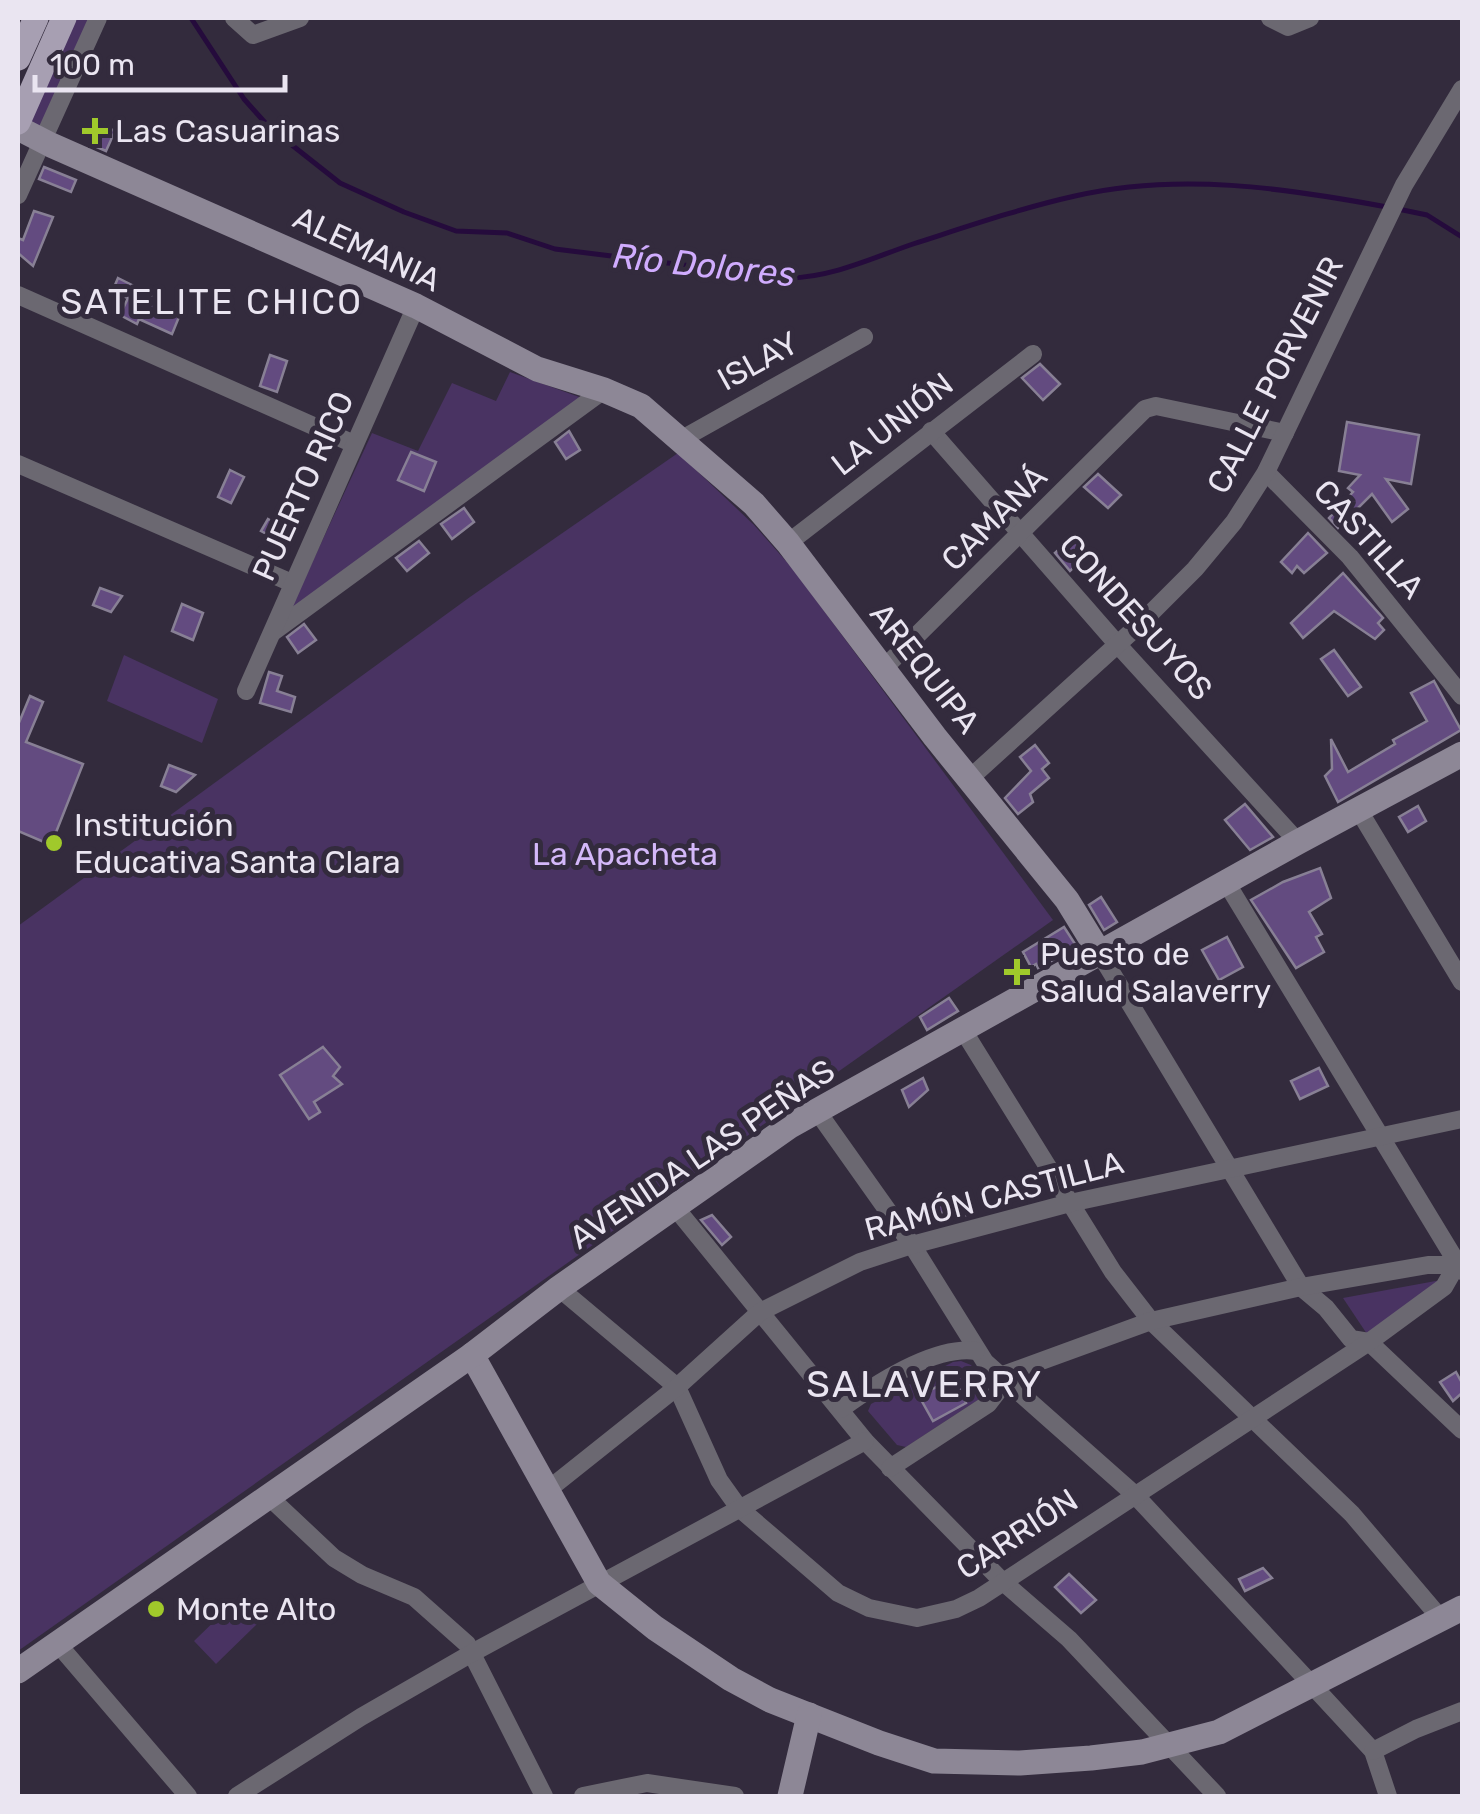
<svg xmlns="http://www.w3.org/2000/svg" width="1480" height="1814" font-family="Rubik,sans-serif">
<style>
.green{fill:#493362}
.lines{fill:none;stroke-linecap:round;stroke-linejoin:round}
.stream{stroke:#250b3c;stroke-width:5}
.building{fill:#634b80;stroke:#888095;stroke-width:2.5}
.street{stroke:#6b6871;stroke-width:18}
.secondary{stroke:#8d8796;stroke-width:25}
.primary{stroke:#a79fb2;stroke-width:25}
.poi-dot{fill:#a0c92b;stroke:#332b3d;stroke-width:4}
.labels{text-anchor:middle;stroke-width:10;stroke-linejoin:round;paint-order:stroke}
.poi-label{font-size:32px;fill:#eae5f1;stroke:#332b3d;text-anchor:start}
.street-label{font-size:32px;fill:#eae5f1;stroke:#332b3d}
.park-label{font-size:32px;fill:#d4b8f9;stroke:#332b3d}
.water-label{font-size:35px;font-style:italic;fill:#d0acfe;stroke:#332b3d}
.neighbourhood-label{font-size:35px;letter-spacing:2.5px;fill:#eae5f1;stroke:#332b3d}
.quarter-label{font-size:38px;letter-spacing:2.5px;fill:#eae5f1;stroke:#332b3d}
</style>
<rect width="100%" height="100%" fill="#332b3d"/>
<g class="green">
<path d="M74,18H89L42,126L37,128L28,119Z"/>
<path d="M510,372L582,398L287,617L372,433L418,451L452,383L496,401Z"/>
<path d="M678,453L754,525L793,569L1053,920L18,1651V926L470,597Z"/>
<path d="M124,655L218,699L202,743L107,701Z"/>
<path d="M1441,1280L1373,1343L1343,1298Z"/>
<path d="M961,1361L971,1365L984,1384L981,1398L906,1447L897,1445L868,1411L871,1404L953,1362Z"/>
<path d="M228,1608L237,1618L256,1612L259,1622L216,1664L194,1641Z"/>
</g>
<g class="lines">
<g class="stream">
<path d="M191,18L244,99L269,127L340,183L404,212L456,231L507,233L555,249L789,278C833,277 872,258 913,244C966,227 1021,208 1075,196C1178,172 1285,188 1387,207"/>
<path d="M1398,209L1427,215L1462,237"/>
</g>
</g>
<g class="building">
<path d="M98,124L115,131L106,151L90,144Z"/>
<path d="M44,167L76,180L71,192L39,179Z"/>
<path d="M34,211L53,217L33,266L18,253V238L23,240Z"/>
<path d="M118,278L152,295L148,303L179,317L172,334L139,319L137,324L120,315L128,298L112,292Z"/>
<path d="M270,355L287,361L277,392L260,386Z"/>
<path d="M1040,364L1060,384L1043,400L1022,378Z"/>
<path d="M1347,422L1419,435L1411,484L1386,479L1408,509L1392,522L1372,494L1338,528L1329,518L1353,492L1348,488L1360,475L1339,471Z"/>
<path d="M569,431L580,450L566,459L555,442Z"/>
<path d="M411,452L436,462L424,491L398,480Z"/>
<path d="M230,470L244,477L231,503L218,497Z"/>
<path d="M1098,474L1121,495L1108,508L1084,487Z"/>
<path d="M464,508L474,522L452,539L441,524Z"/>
<path d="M268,519L289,530L282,542L261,531Z"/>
<path d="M1308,533L1327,553L1304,573L1297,566L1292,573L1281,562Z"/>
<path d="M1073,537L1088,554L1070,571L1055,553Z"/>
<path d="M419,541L429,553L407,571L396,558Z"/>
<path d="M1343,573L1383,618L1378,623L1384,630L1375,639L1334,611L1303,638L1291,623Z"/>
<path d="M100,588L122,596L111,612L93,605Z"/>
<path d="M182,604L203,613L193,640L172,631Z"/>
<path d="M304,624L316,640L298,653L287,637Z"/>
<path d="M1334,650L1361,687L1348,696L1321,659Z"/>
<path d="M269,672L282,676L277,691L295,697L291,712L260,703Z"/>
<path d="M1434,681L1461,730L1338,802L1325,776L1332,769L1331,739L1348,772L1395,744L1393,740L1427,721L1411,693Z"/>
<path d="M30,696L43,702L26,742L83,764L51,845L18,831V725Z"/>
<path d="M1035,745L1049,763L1042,769L1049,778L1030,794L1033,802L1018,814L1005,798L1031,771L1020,757Z"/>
<path d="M169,765L195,775L176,792L161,786Z"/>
<path d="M1245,804L1273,837L1250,850L1225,820Z"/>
<path d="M1418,806L1426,821L1408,832L1399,817Z"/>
<path d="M1320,868L1331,898L1309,912L1322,934L1316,937L1324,952L1296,968L1251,900L1283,882Z"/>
<path d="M1101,897L1117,922L1104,930L1089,905Z"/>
<path d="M1064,927L1077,947L1038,968L1036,964L1031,967L1023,952Z"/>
<path d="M1227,937L1243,967L1219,980L1202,950Z"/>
<path d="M949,998L958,1011L927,1030L920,1017Z"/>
<path d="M323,1047L340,1067L333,1076L342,1084L314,1102L320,1112L309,1119L280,1075Z"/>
<path d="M1319,1068L1328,1086L1300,1099L1291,1081Z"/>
<path d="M923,1078L928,1090L909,1107L902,1090Z"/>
<path d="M967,1196L976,1213L947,1219L933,1203Z"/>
<path d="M712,1215L731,1237L722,1245L701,1220Z"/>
<path d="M1456,1372L1462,1383V1393L1453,1401L1440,1382Z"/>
<path d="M954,1378L966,1403L933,1421L919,1396Z"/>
<path d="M1263,1568L1272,1578L1245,1591L1239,1579Z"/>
<path d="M1069,1574L1096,1600L1081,1613L1055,1587Z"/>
</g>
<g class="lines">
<g class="street">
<path d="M234,18L253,35L300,18"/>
<path d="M1270,18L1288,27L1310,18"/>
<path d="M18,195L98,18"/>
<path d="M18,295L354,444"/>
<path d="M931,431L1118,645L1298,842"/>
<path d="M682,439L864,337"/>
<path d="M18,464L292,583"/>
<path d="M1266,472L1350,557L1462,696"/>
<path d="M788,543L1033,354"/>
<path d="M273,632L604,390"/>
<path d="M883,669L1145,409L1156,406L1285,433"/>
<path d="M246,691L416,306"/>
<path d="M969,779L1140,624L1195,569L1234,522L1266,472L1404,185L1462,89"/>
<path d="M1358,809L1462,982"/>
<path d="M1226,882L1462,1271"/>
<path d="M1099,952L1301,1287L1326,1308L1351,1339L1369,1342L1462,1430"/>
<path d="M963,1030L1113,1272L1151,1321L1352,1514L1442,1620"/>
<path d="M817,1111L912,1245L985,1362L1134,1494L1313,1686L1373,1751L1388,1796"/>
<path d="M674,1206L865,1441L1002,1581L1069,1639L1217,1796"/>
<path d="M559,1288L677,1387L719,1480L739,1508L838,1593L869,1608L917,1618L956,1609L979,1598L1369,1342L1444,1287L1456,1266"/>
<path d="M841,1409C874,1385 934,1345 976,1351"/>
<path d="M890,1468L988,1404L998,1391L1003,1375L1151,1321L1301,1287L1428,1265H1462"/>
<path d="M549,1489L677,1387L760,1312L860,1262L912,1245L1070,1203L1462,1119"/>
<path d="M267,1495L334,1558L362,1575L414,1597L467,1644L544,1796"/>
<path d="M57,1643L188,1796"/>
<path d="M1373,1751L1416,1729L1462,1711"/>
<path d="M237,1796L361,1717L472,1653L865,1441"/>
<path d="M583,1796L647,1783L735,1796"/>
</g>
<g class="secondary">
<path d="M18,128L51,145L416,306L537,369L604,390L641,406L754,504L788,543L935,737L1067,900L1099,952"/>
<path d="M472,1355L599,1583L655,1628L731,1679L770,1700L879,1743L934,1761L1020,1763L1091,1758L1142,1752L1219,1732L1462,1608"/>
<path d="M18,1671L472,1355L559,1288L790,1126L1298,842L1462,754"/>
<path d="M790,1796L809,1715"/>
</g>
<g class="primary">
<path d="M18,58L36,18"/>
<path d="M18,122L64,18"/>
</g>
</g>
<g class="poi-dot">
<path d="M90 116h10v10h10v10h-10v10h-10v-10h-10v-10h10z"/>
<circle cx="54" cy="843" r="10"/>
<path d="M1012 957h10v10h10v10h-10v10h-10v-10h-10v-10h10z"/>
<circle cx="156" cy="1609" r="10"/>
</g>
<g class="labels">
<g class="poi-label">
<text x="115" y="142">Las Casuarinas</text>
<text x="74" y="836">Institución<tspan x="74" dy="37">Educativa Santa Clara</tspan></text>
<text x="1040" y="965">Puesto de<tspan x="1040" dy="37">Salud Salaverry</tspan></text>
<text x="176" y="1620">Monte Alto</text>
</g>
<g class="street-label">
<text transform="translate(367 249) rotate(25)" y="11">ALEMANIA</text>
<text transform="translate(758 361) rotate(-29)" y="11">ISLAY</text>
<text transform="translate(1275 375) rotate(-63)" y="11">CALLE PORVENIR</text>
<text transform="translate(892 424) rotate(-38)" y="11">LA UNIÓN</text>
<text transform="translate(303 486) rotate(-66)" y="11">PUERTO RICO</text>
<text transform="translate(994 518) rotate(-45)" y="11">CAMANÁ</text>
<text transform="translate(1369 539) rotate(48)" y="11">CASTILLA</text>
<text transform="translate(1136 617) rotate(48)" y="11">CONDESUYOS</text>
<text transform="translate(925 668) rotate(52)" y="11">AREQUIPA</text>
<text transform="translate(702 1154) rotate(-34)" y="11">AVENIDA LAS PEÑAS</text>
<text transform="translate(994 1196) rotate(-15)" y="11">RAMÓN CASTILLA</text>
<text transform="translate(1017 1534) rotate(-33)" y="11">CARRIÓN</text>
</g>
<g class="park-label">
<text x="625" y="865">La Apacheta</text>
</g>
<g class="water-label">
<text transform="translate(704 265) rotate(6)" y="12">Río Dolores</text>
</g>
<g class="neighbourhood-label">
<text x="212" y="314">SATELITE CHICO</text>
</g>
<g class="quarter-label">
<text x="925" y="1397">SALAVERRY</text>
</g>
</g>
<rect width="1480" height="1814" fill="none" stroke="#eae5f1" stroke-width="40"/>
<path d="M35 75v15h250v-15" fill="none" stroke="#eae5f1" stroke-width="5"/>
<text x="50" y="75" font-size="30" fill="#eae5f1" stroke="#332b3d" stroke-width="8" paint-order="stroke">100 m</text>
</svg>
